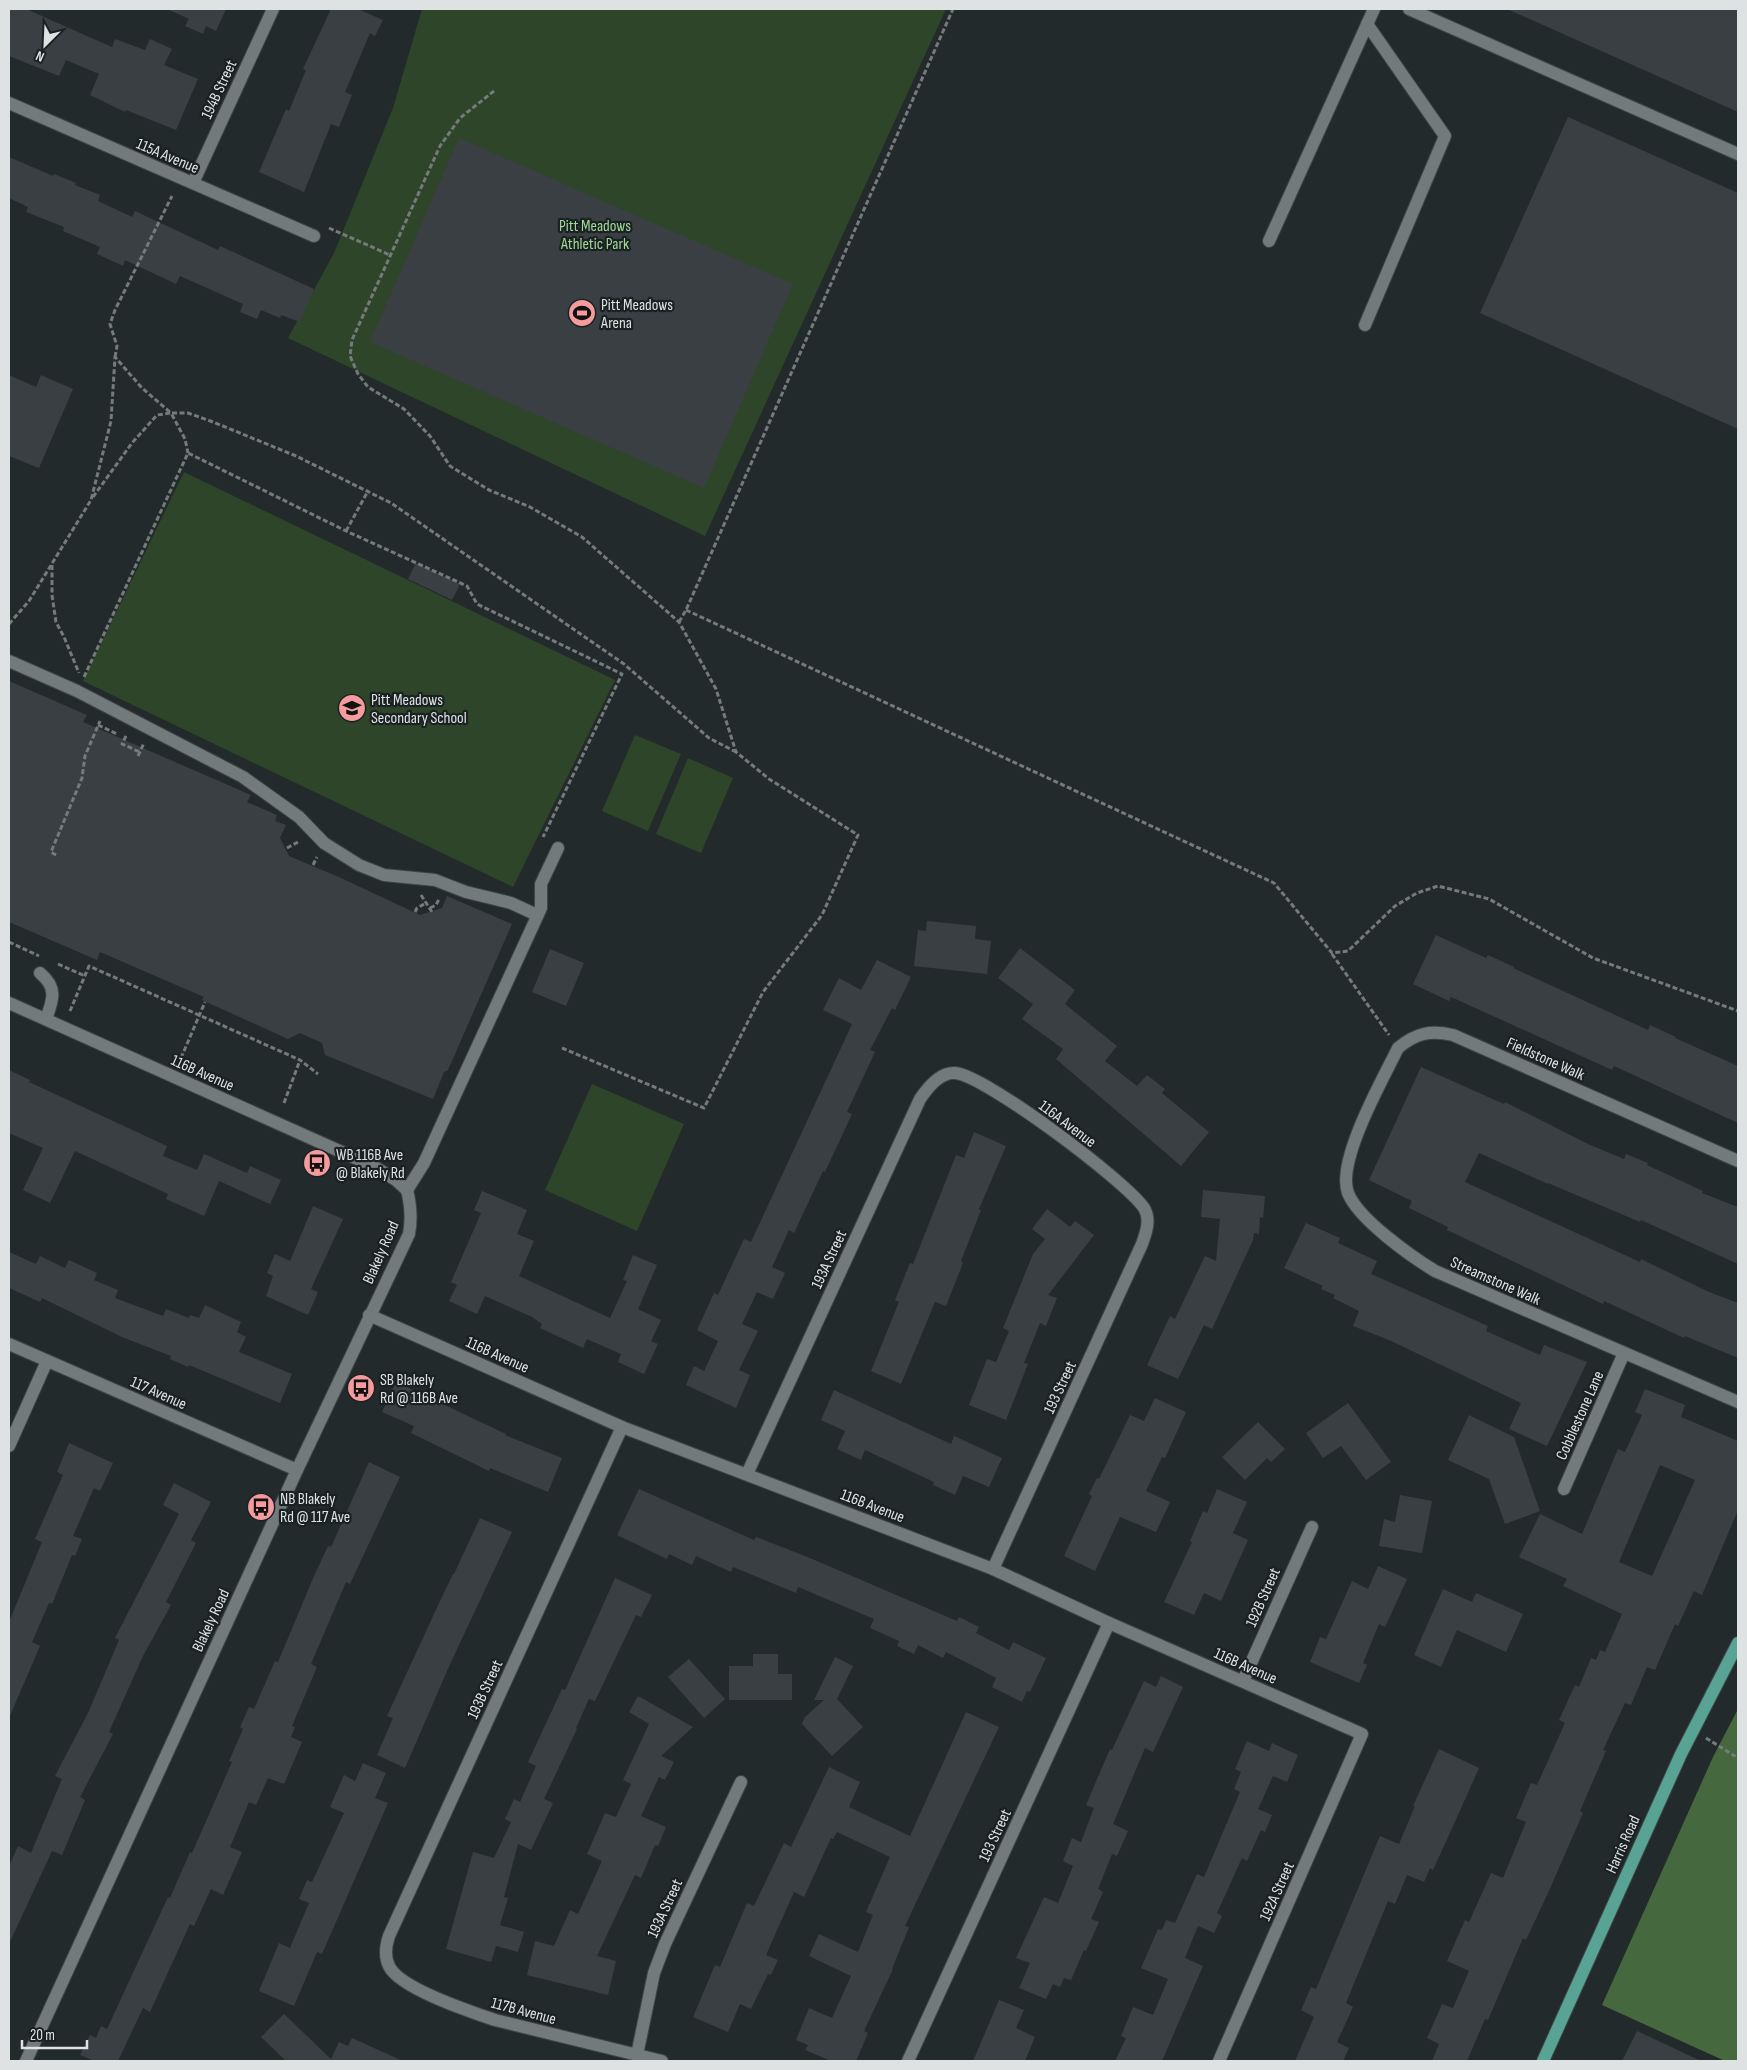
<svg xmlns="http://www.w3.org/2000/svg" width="1747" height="2070" font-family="'Sofia Sans Condensed',sans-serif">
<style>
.green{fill:#2e4529}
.forest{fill:#45683e}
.building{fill:#3a3f44;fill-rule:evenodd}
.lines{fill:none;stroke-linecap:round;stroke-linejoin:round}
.minor-casing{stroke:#3e4546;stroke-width:14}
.major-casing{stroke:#3e4546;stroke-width:14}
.path{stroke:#757a7b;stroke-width:3;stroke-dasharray:5 2.5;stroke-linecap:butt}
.minor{stroke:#727a7c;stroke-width:12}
.major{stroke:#58a393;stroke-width:12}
.labels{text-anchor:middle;stroke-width:4.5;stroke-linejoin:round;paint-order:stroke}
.street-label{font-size:16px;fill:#dee2e3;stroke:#1a2122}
.park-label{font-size:16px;fill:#a2d997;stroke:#1a2122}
.poi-label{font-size:16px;fill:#dee2e3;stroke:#1a2122;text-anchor:start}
</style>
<rect width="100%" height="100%" fill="#232a2b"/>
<g class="green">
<path d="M422,9H946L705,536L288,338L334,253L393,108Z"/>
<path d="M184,472L615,680L513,887L83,681Z"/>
<path d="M635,735L681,754L648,831L602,811Z"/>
<path d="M688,758L733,778L701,853L656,834Z"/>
<path d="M592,1084L684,1124L637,1231L545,1190Z"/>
</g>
<path class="forest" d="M1738,1709V2061H1725L1602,2005L1713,1757Z"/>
<g class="building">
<path d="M9,9H26L112,47L115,39L145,50L150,39L172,49L164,65L198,79L176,130L126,110L125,112L90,95L99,74L66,60L59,76L9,56Z"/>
<path d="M167,9H226L216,31L206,26L203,34L185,26L189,19Z"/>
<path d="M331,9H358L383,20L375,36L370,33L345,92L352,95L339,127L331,124L304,192L259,172L286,109L289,111L306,70L303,69Z"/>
<path d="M1507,9H1738V112Z"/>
<path d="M1568,117L1738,193V429L1480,313Z"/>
<path d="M459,138L793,284L704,488L370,342Z"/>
<path d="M9,157L53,176L54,174L76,183L75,185L100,195L98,201L132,217L135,211L218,250L220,246L314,289L300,322L281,315L280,318L261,310L257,319L240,312L243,304L180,276L176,284L125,260L123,266L97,254L100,247L63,231L64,227L26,212L28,207L9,198Z"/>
<path d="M9,375L36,387L41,375L73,389L39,468L9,456Z"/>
<path d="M416,563L460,584L452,600L408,579Z"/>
<path d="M9,681L87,715L83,722L251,795L247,802L277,815L275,821L286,825L280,838L289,856L341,878L420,915L442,908L447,896L512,924L448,1070L444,1072L433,1099L325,1055L322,1043L300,1033L288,1039L202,1000L204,997L100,952L97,960L9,922Z"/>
<path d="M927,921L976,926L975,939L991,941L987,974L914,966L918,930L926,931Z"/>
<path d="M1436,935L1486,958L1488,955L1514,967L1513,968L1648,1030L1650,1025L1676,1037L1675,1038L1738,1066V1123L1614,1066L1612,1070L1451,997L1449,1001L1413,984Z"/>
<path d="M1020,948L1075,990L1065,1004L1117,1046L1105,1061L1137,1086L1147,1075L1165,1089L1162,1093L1209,1132L1181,1166L1056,1059L1063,1049L1022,1019L1033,1004L998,978Z"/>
<path d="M550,949L584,963L566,1006L532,992Z"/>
<path d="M877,960L911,977L895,1010L892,1008L870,1050L875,1052L847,1112L852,1114L825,1172L823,1171L794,1233L789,1230L772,1267L785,1273L773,1299L757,1292L742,1324L758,1331L739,1370L750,1375L736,1408L686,1385L694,1366L704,1371L718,1341L697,1330L714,1293L718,1295L744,1239L751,1242L852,1024L823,1010L839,978L861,990Z"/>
<path d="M1421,1067L1504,1104L1505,1102L1588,1144L1624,1159L1626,1154L1648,1163L1647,1165L1703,1191L1702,1193L1738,1207V1264L1641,1220L1640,1222L1548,1183V1184L1479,1153L1465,1182L1640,1262L1641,1259L1709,1292L1738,1303V1358L1685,1336L1684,1338L1604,1301L1603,1304L1447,1230L1448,1227L1409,1208L1412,1201L1369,1180Z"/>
<path d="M9,1070L30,1080L29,1082L167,1146L163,1156L197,1170L204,1154L247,1173L250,1166L281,1180L270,1204L219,1181L204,1216L166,1199L168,1194L75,1151L50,1203L23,1190L43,1148L9,1133Z"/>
<path d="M974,1132L1006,1146L979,1209L981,1210L961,1261L963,1263L946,1306L935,1302L901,1384L871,1371L899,1302L895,1300L910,1263L913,1264L956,1155L964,1158Z"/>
<path d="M1203,1190L1265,1196L1263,1218L1260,1217L1259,1234L1254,1233L1253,1240L1212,1329L1204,1325L1178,1379L1147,1365L1170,1316L1175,1319L1205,1256L1216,1261L1220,1219L1201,1217Z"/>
<path d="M482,1191L527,1210L517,1234L534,1241L519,1276L610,1318L627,1281L623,1280L633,1255L657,1265L638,1309L661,1320L651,1341L658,1344L644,1374L618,1362L621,1354L587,1339L583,1348L540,1328L542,1324L532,1317L485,1296L477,1314L449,1301L457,1285L451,1282L481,1213L474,1210Z"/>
<path d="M313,1206L343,1219L311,1289L318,1292L308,1315L266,1296L273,1276L267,1273L275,1254L290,1261Z"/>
<path d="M1047,1209L1070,1227L1075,1221L1094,1235L1048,1295L1057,1298L1046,1326L1040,1323L1024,1363L1028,1364L1006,1420L969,1405L987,1359L996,1362L1009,1331L1003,1328L1033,1254L1045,1239L1032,1229Z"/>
<path d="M1306,1223L1340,1238L1338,1243L1377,1261L1371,1274L1488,1326L1486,1331L1540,1355L1544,1345L1587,1362L1547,1446L1509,1429L1521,1403L1389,1340L1353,1326L1359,1311L1333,1298L1335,1295L1321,1289L1323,1286L1284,1268Z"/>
<path d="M9,1252L36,1264L40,1256L65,1268L69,1260L97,1273L94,1280L118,1290L115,1298L163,1316L166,1309L189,1318L190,1315L199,1318L205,1305L241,1322L237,1332L246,1337L239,1352L292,1374L280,1403L189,1365L188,1367L170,1359L171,1356L122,1337L42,1298L40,1302L9,1288Z"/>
<path d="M396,1382L506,1434L505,1435L562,1458L548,1492L490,1468L489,1471L411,1433L414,1426L382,1412Z"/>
<path d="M1645,1389L1685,1405L1681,1417L1738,1441V1510L1702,1595L1694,1591L1678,1626L1675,1624L1655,1670L1647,1667L1631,1705L1625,1703L1603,1750L1606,1751L1580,1811L1583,1813L1548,1893L1526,1940L1523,1938L1488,2020L1485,2019L1467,2061H1432L1439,2044L1427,2038L1442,2004L1453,2008L1469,1971L1447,1961L1465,1920L1469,1922L1491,1873L1503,1878L1526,1822L1516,1818L1531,1783L1537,1785L1565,1723L1559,1720L1575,1685L1579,1687L1591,1658L1596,1660L1600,1650L1605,1652L1622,1614L1563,1586L1567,1579L1519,1557L1540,1514L1582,1534L1618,1449L1625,1452L1642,1415L1635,1412ZM1660,1465L1695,1480L1652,1576L1619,1562Z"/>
<path d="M834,1390L951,1444L954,1436L1002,1458L989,1487L963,1476L955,1495L933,1485L934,1482L865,1450L861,1460L837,1449L845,1431L821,1420Z"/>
<path d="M1155,1398L1186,1412L1165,1458L1162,1457L1146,1491L1170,1502L1156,1532L1120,1517L1095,1571L1064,1556L1092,1496L1089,1494L1097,1478L1099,1479L1130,1415L1144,1421Z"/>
<path d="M1348,1403L1391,1462L1366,1480L1341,1446L1323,1458L1306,1433Z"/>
<path d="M1469,1415L1514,1437L1540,1511L1505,1524L1489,1479L1448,1460Z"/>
<path d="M1258,1422L1285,1449L1271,1462L1267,1458L1245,1480L1222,1457Z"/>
<path d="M69,1443L113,1463L100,1491L94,1488L73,1536L82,1539L75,1556L72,1555L52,1604L49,1603L32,1642L40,1646L9,1718V1622L42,1542L35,1539L63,1475L57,1472Z"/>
<path d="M369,1462L400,1477L350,1584L346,1582L311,1664L317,1667L292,1726L295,1727L291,1737L302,1742L284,1784L268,1778L256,1805L249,1802L230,1847L242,1852L223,1895L211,1889L194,1926L190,1924L150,2012L143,2008L118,2061H94L80,2055L90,2035L96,2038L101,2026L107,2029L168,1897L170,1898L190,1852L192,1853L232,1762L229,1761L243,1729L240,1727L249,1707L254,1709L275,1661L278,1662L314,1576L328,1546L331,1547Z"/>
<path d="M174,1483L211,1502L191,1540L196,1543L166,1602L171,1605L143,1656L109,1732L113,1734L80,1797L85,1800L62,1855L52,1851L9,1944V1866L18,1846L31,1853L62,1779L55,1776L88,1713L119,1640L115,1638L179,1514L163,1505Z"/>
<path d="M639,1489L754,1540L756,1537L810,1558L957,1621L959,1617L979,1627L976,1633L1009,1650L1013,1642L1046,1658L1030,1692L1027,1691L1022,1702L992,1687L996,1678L985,1672L946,1652L943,1658L918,1645L914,1654L897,1646L899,1641L870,1628L874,1619L798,1587L796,1593L733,1567L731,1572L696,1556L692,1565L669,1554L667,1559L617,1535Z"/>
<path d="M1217,1489L1247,1502L1233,1533L1248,1540L1221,1601L1204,1593L1194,1615L1164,1602L1192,1542L1190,1541L1203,1511L1207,1513Z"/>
<path d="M1400,1495L1432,1501L1422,1553L1379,1546L1384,1519L1395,1522Z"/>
<path d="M480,1518L512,1532L451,1662L405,1768L377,1755L393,1718L387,1716L439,1603L453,1574H454Z"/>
<path d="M1378,1566L1407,1579L1385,1627L1379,1624L1363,1663L1367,1665L1359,1683L1310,1662L1320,1637L1326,1639L1352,1581L1368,1589Z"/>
<path d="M615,1578L652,1595L641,1617L636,1615L595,1701L589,1699L576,1728L577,1729L544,1799L553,1803L531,1850L518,1844L504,1897L508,1898L500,1925L524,1932L518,1952L496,1946L491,1962L446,1949L473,1852L494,1858L511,1822L505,1819L514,1799L520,1802L536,1766L528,1762L562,1689L565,1690Z"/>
<path d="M1443,1589L1472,1602L1476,1593L1523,1614L1506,1652L1457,1630L1441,1667L1414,1655Z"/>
<path d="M753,1654H778V1674H792V1700H729V1666H753Z"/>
<path d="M835,1657L853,1666L837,1699L863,1727L832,1756L802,1724L805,1717L824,1700H814Z"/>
<path d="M689,1659L725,1699L704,1718L668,1677Z"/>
<path d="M1161,1676L1183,1687L1153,1752L1145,1748L1113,1824L1128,1831L1117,1856L1112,1854L1098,1889L1103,1892L1091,1919L1099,1922L1086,1951L1084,1950L1071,1980L1064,1978L1060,1987L1053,1984L1046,1999L1019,1988L1030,1963L1016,1958L1044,1897L1058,1903L1073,1866L1063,1861L1072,1838L1081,1842L1094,1808L1086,1805L1110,1749L1112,1750L1144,1681L1156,1687Z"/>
<path d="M638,1696L693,1727L661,1756L674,1762L665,1780L659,1777L641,1816L666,1827L658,1846L655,1845L641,1878L635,1875L597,1956L616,1961L608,1995L527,1975L535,1941L554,1946L570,1910L578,1914L602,1861L587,1854L605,1813L616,1817L631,1784L623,1780L649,1724L629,1712Z"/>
<path d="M966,1712L999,1727L905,1926L909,1927L892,1969H893L864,2031L868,2033L856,2061H831L805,2050L808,2045L796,2040L809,2008L832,2018L851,1976L809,1956L819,1934L858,1952L873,1915L866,1912L890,1857L837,1832L833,1839L831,1838L804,1897L794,1892L766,1955L778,1960L771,1975L768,1974L751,2009L740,2004L728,2032L693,2017L715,1965L720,1967L747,1903L754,1906L784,1843L791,1847L829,1767L860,1782L849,1807L910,1836Z"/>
<path d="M1247,1741L1269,1751L1272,1743L1298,1755L1287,1782L1273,1776L1258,1809L1272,1815L1265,1832L1261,1830L1247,1861L1242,1858L1217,1913L1222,1916L1214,1933L1198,1926L1185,1958L1203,1966L1162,2061H1115L1126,2038L1121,2036L1133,2007L1153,2015L1168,1979L1141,1968L1158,1929L1162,1930L1166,1920L1175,1923L1197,1874L1204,1877L1240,1792L1234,1789L1241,1772L1235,1769Z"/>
<path d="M1439,1749L1479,1768L1454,1824L1433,1870L1430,1868L1424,1882L1407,1875L1395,1904L1388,1901L1346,2003L1353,2007L1337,2042L1349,2048L1343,2061H1295L1314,2017L1301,2010L1311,1987L1316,1989L1380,1836L1399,1844L1415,1806H1413Z"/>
<path d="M363,1763L386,1773L375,1798L388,1803L322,1954L317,1952L294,2006L259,1991L279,1943L290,1948L309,1903L299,1899L307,1880L312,1882L344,1813L330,1807L344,1775L355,1781Z"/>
<path d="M999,2000L1024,2010L1016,2028L1035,2037L1025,2061H973Z"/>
<path d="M284,2014L331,2059L339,2042L348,2046L352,2038L403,2061H286L261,2037Z"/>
<path d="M1637,2031L1701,2061H1622Z"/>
</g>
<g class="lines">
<g class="minor-casing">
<g id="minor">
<path d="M1409,9L1738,154"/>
<path d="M9,103L314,236"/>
<path d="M193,183L273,9"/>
<path d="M1269,241L1374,9"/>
<path d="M1365,325L1445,136L1367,24"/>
<path d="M9,661L77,691L243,777L299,817L324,843L359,865L384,875L435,880L466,892L511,903L537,915"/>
<path d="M40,973C58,988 53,1000 46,1019"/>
<path d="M9,1003L373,1166L396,1180L407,1190"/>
<path d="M1738,1161L1453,1035C1430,1030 1416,1033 1398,1048C1383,1079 1336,1161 1348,1193C1358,1219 1412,1257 1435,1271L1738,1402"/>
<path d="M407,1190L424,1163L541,908V884L558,848"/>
<path d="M369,1315L622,1427L993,1569L1109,1623L1362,1734L1219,2061"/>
<path d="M9,1344L297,1470"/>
<path d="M622,1427L389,1936C386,1945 384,1956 389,1966C399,1988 471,2012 495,2020L662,2061"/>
<path d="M9,1446L47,1361"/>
<path d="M747,1474L920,1099C928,1087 940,1072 955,1073C985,1075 1127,1182 1144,1208C1151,1219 1146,1233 1142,1244L993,1569"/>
<path d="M1564,1489L1624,1353"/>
<path d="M1243,1681L1312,1527"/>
<path d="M637,2055L654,1973L665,1944L741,1782"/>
<path d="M26,2061L297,1470L409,1234C412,1218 411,1206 407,1190"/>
<path d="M908,2061L1109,1623"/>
</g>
</g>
<g class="major-casing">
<path id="major" d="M1543,2061L1681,1754L1738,1643"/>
</g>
<g class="path">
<path d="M494,91L460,118L440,146L352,340L350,356L358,374L368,387L404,409L430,436L450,466L489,490L530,507L582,537L679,622L716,689L736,752L769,779L858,835L822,915L763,992L704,1108L562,1048"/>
<path d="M329,228L390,255"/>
<path d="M115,357L117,346L110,324L115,310L172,196"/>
<path d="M93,497L132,443L157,415L171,413L185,439L188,453"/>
<path d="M346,531L368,491"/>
<path d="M52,565V595L56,622L64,637L79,673"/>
<path d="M686,610L1274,883L1332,953L1348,951L1395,906L1417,893L1438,886L1489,899L1593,958L1738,1011"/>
<path d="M679,622L686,610L953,9"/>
<path d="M9,624L29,601L91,500L111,421L115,357L142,388L171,413H188L213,422L296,456L391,503L624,664L709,738L736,752"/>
<path d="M84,677L188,453L346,531L467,586L477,604L622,674L543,837"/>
<path d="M98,725L117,734"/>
<path d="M126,736L122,744L140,752"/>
<path d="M138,756L144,743"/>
<path d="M287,848L300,841"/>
<path d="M56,855L51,852L82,778L85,756L100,721"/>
<path d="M313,865L317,857"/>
<path d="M421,895L432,912"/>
<path d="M430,908L436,905L439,899"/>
<path d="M415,912L417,908L426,903"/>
<path d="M9,942L39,956"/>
<path d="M1332,954L1389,1035"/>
<path d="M58,964L85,976"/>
<path d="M70,1011L89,966L300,1060L318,1074"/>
<path d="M181,1058L205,1002"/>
<path d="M284,1103L300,1060"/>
<path d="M1706,1738L1738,1758"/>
</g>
<use href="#minor" class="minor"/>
<use href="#major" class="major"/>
</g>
<defs>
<g id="stadium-disc" transform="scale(1.4375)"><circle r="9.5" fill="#f59b9e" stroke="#1a2122"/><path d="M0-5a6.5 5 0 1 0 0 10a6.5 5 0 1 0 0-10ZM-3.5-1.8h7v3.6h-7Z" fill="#111"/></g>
<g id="school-disc" transform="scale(1.4375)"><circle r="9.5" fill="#f59b9e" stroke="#1a2122"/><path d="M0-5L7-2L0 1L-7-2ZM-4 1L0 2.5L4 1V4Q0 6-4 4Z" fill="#111"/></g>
<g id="bus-disc" transform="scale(1.4375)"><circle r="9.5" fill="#f59b9e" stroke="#1a2122"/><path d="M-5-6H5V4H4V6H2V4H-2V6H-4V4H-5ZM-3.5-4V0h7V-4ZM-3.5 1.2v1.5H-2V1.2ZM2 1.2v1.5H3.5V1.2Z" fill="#111"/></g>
</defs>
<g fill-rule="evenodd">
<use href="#stadium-disc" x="582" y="313"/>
<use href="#school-disc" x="352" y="708"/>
<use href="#bus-disc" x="317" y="1163"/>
<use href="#bus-disc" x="361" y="1388"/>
<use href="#bus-disc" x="261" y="1507"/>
</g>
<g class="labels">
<g class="street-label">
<text transform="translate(218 89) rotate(-65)" y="6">194B Street</text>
<text transform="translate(168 155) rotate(23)" y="6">115A Avenue</text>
<text transform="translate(1546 1058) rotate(24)" y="6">Fieldstone Walk</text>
<text transform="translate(203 1072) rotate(24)" y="6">116B Avenue</text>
<text transform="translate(1068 1123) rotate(37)" y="6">116A Avenue</text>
<text transform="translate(380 1252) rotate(-66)" y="6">Blakely Road</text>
<text transform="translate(828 1259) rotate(-65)" y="6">193A Street</text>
<text transform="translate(1496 1280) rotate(24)" y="6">Streamstone Walk</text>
<text transform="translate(498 1354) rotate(24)" y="6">116B Avenue</text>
<text transform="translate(1059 1387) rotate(-65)" y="6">193 Street</text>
<text transform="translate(159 1392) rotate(24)" y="6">117 Avenue</text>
<text transform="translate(1579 1415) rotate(-66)" y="6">Cobblestone Lane</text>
<text transform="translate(873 1505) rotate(21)" y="6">116B Avenue</text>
<text transform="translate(1262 1597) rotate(-66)" y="6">192B Street</text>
<text transform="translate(210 1620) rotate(-65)" y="6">Blakely Road</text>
<text transform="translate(1246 1665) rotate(24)" y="6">116B Avenue</text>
<text transform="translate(484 1689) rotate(-65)" y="6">193B Street</text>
<text transform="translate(994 1835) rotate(-65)" y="6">193 Street</text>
<text transform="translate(1622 1844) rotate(-66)" y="6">Harris Road</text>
<text transform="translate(1276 1891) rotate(-66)" y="6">192A Street</text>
<text transform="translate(664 1908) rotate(-65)" y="6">193A Street</text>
<text transform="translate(524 2010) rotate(15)" y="6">117B Avenue</text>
</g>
<g class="park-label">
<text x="595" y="231">Pitt Meadows<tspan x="595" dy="18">Athletic Park</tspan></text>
</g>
<g class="poi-label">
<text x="601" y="310">Pitt Meadows<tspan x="601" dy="18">Arena</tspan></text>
<text x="371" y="705">Pitt Meadows<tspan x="371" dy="18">Secondary School</tspan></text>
<text x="336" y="1160">WB 116B Ave<tspan x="336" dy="18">@ Blakely Rd</tspan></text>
<text x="380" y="1385">SB Blakely<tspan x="380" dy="18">Rd @ 116B Ave</tspan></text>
<text x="280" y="1504">NB Blakely<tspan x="280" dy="18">Rd @ 117 Ave</tspan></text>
</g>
</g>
<rect width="1747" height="2070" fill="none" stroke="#dee2e3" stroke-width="20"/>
<g transform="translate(45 45) rotate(204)" stroke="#1a2122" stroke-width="4" paint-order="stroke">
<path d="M0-4L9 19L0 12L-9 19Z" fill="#dee2e3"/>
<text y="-8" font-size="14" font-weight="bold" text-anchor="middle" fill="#dee2e3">N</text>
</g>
<path d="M22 2040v8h65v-8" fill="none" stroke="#dee2e3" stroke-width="2.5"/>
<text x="30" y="2040" font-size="15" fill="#dee2e3" stroke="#1a2122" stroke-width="4" paint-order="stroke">20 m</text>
</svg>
